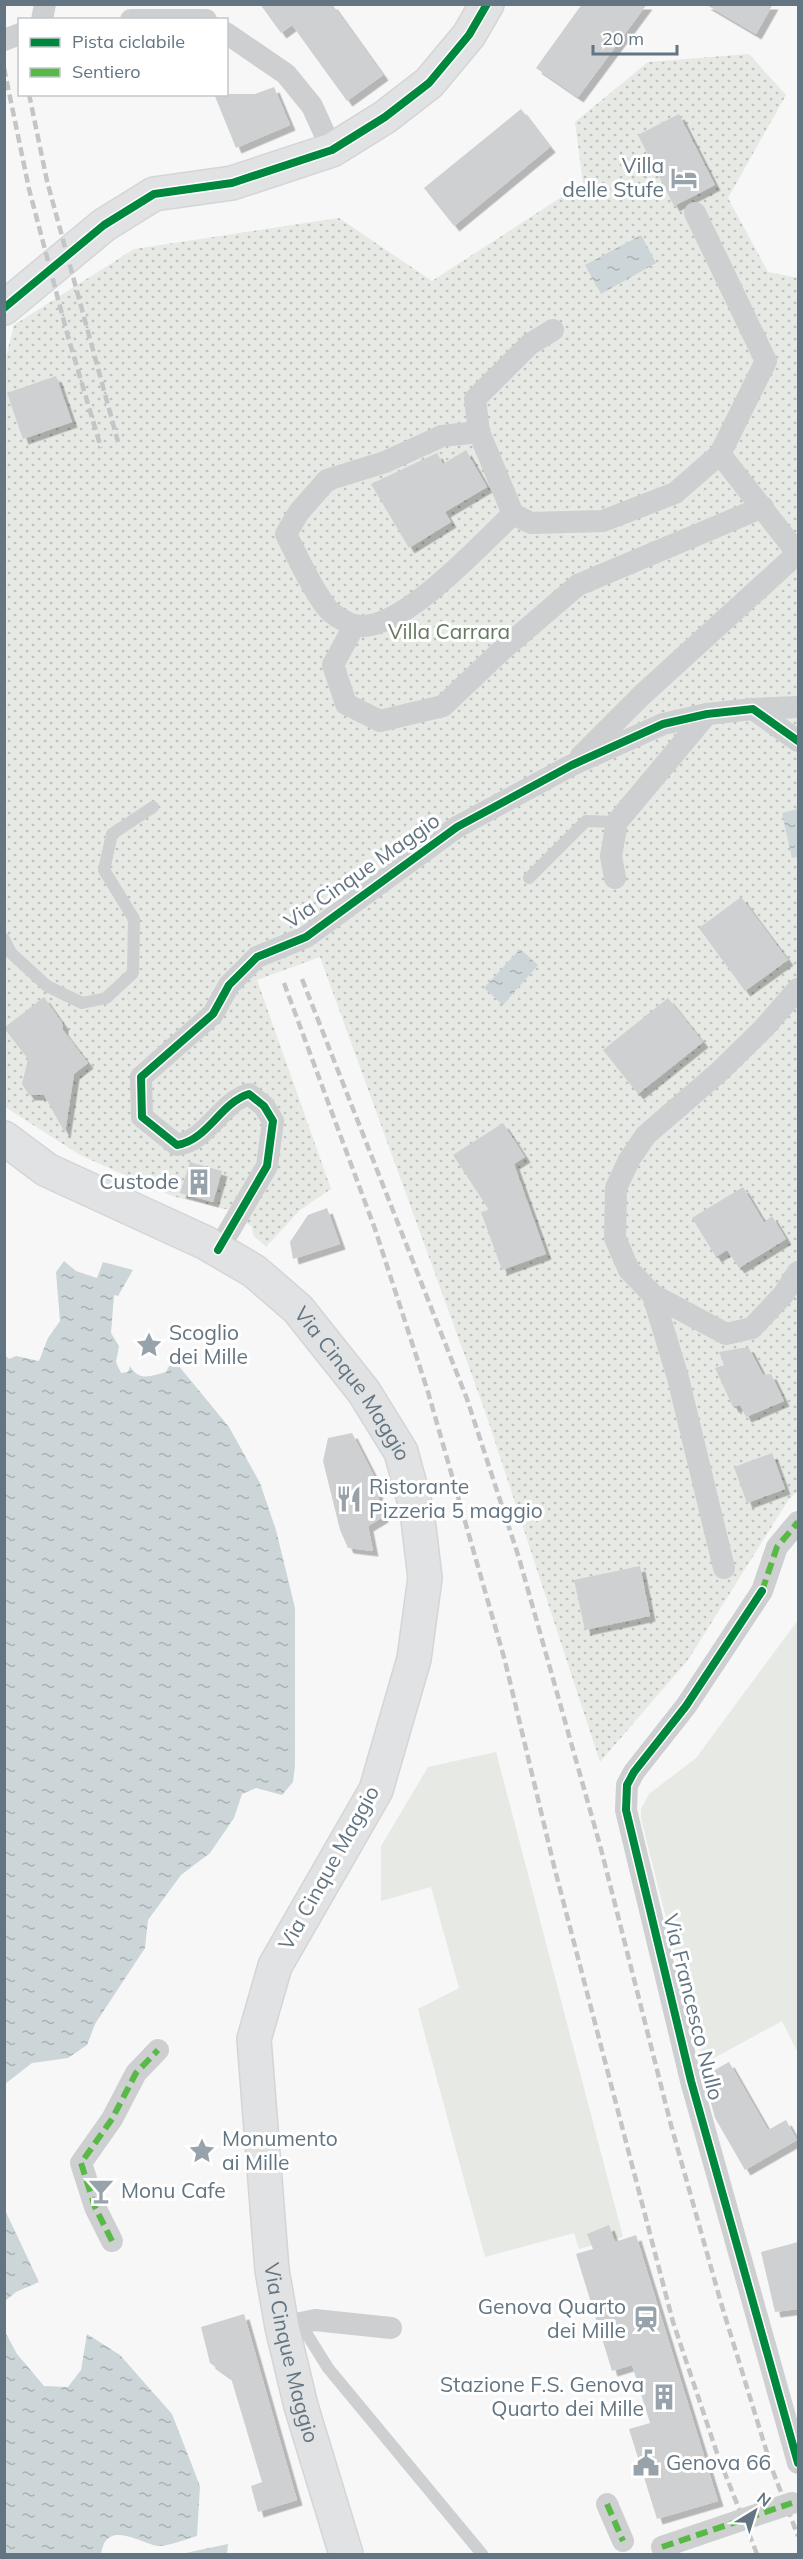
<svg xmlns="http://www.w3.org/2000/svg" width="803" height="2559" font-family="Mulish,sans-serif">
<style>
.green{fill:#e6e9e4}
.park{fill:url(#park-dots)}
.water{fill:url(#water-ripples)}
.building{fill:#ced0d2;filter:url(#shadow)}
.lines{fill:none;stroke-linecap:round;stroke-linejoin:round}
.secondary-casing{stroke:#d4d5d6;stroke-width:36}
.primary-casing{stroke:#d4d5d6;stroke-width:36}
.lane{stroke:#cecfd0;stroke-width:12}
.street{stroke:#cecfd0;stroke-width:22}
.secondary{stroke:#e1e2e3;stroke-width:33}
.primary{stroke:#e1e2e3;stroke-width:33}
.rail{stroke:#c3c5c6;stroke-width:4.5;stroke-dasharray:9 4.5;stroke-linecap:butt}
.street-bridge{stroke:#cecfd0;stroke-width:22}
.quiet{stroke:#58b947;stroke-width:6;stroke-dasharray:12 6;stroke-linecap:butt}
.cycleway-casing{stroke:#fff;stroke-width:11}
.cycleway{stroke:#00873e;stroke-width:8}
.labels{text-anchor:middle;stroke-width:6;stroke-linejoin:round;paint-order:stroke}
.poi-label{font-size:21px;fill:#637582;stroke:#fff;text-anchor:start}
.park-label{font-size:21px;fill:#677962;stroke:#fff}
.street-label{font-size:21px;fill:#637582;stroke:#fff}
</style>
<defs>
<pattern id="park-dots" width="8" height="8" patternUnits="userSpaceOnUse" patternTransform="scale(1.5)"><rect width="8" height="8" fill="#e6e9e4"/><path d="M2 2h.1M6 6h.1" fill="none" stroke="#bec1be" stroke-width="1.8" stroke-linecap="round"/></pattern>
<pattern id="water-ripples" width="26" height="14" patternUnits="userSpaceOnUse" patternTransform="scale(1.5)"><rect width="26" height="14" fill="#ccd5d7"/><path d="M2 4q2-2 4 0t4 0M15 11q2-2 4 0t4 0" fill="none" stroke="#a9b1b4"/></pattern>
<filter id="shadow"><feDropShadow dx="5.5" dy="5.5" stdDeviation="0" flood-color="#0004"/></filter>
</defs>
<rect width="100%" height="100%" fill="#f7f7f7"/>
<g class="green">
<path d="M798,1620V2053L782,2021L703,2064L641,1819V1809L649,1794L696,1758Z"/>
<path d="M496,1752L623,2237L579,2249L574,2233L485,2257L418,2009L459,1988L431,1887L381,1901V1846L428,1767Z"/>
</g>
<path class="park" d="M749,54L786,95L728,198L768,272L798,278V1491L789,1499L688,1660L600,1762L486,1414L320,957L257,980L331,1189L300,1210L266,1247L253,1235L252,1227L229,1210L172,1196L80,1155L5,1107L4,364L14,325L134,249L339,218L432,281L583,183L575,122L648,62Z"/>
<g class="water">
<path d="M641,235L656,263L601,294L585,265Z"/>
<path d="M798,809V857L792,858L782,813Z"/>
<path d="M520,949L538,965L503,1005L484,988Z"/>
<path d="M64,1261L76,1271L97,1278L103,1262L133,1270L118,1296L114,1295L111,1333L119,1346L116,1362L121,1373L128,1372L130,1366C139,1382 151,1376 166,1372L173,1359L229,1427L260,1483L276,1530L295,1608V1766L293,1782L282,1795L256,1788L242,1794L234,1818L210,1853L181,1875L148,1920L145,1948L95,2024L87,2045L68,2058L32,2063L5,2084V1355L9,1359L16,1356L39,1361L48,1338L60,1321L56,1272Z"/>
<path d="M4,2208L39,2282L16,2292L5,2301Z"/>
<path d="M4,2330L17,2354L44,2386L68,2387L81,2370L87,2334L120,2355L172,2414L200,2486L197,2536C186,2539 172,2545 160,2546C146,2547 106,2516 101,2554H5Z"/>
<path d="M228,2544L227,2554H181Z"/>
</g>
<g class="building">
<path d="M260,4H332L383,75L347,101L292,25L281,33Z"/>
<path d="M582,4H647L578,97L536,68Z"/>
<path d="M705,4H773L756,34Z"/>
<path d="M274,87L290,125L236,148L214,94H255Z"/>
<path d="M521,109L550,147L454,226L424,188Z"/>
<path d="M679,114L715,185L674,206L638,135Z"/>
<path d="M56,376L72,422L23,439L7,393Z"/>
<path d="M466,450L487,487L445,512L451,522L409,548L371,484L437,453L443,464Z"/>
<path d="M741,897L788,960L745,991L699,928Z"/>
<path d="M44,997L63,1024V1030L88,1063L74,1074L65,1133L44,1095H29L22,1084L28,1059L4,1028Z"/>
<path d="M668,998L703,1042L638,1094L603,1050Z"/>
<path d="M503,1123L525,1157L514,1164L546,1254L502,1270L481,1212L489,1210L453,1155Z"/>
<path d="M190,1162L222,1171L213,1202L180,1193Z"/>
<path d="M743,1187L764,1222L772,1216L786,1239L739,1268L727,1250L716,1257L692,1218Z"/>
<path d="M327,1208L340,1244L293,1259L290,1242L308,1215Z"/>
<path d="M742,1348H749L763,1375L771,1374L784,1401L746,1417L740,1405L733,1407L715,1368L724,1365L719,1352Z"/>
<path d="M352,1433L373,1474L383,1517L368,1526L373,1551L348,1548L340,1530L323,1461L328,1438Z"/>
<path d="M772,1453L785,1489L747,1503L734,1467Z"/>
<path d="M640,1566L650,1616L585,1630L574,1580Z"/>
<path d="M729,2062L768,2130L786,2120L797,2140L745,2170L715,2118L704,2076Z"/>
<path d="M609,2225L615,2242L636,2235L718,2501L657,2519L629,2429L650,2423L632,2365L612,2371L576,2254L593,2249L587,2234Z"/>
<path d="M798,2242V2309L775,2312L761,2252Z"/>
<path d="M244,2314L297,2500L258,2512L251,2486L262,2482L231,2378L210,2363L201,2327Z"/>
</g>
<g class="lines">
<g class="secondary-casing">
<path id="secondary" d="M4,308L104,225L154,194L232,183L332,150L385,117L429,83L469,35L487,4"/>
</g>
<g class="primary-casing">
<g id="primary">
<path id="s1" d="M4,1138L47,1170L206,1243L254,1271L298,1309L364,1392L401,1452L417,1511L425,1578L414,1659L376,1790L275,1966L254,2039L272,2270L282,2327L301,2406L346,2554"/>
</g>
</g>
<g class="lane">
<path d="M529,878L586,821L617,822"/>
<path d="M4,939L11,953L47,986L82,1003L106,998L133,973L134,919L104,870L112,834L153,807"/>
<path d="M300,2323L328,2368L482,2554"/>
</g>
<g class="street">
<path d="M42,20L45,4"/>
<path d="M131,20H206"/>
<path d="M226,33L286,74L312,106L332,150"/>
<path d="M4,40L20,34"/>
<path d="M695,213L766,361L720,454L798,554"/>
<path d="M553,330L530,344L475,399L479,432L513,514L531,523L603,521L675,493L720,454"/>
<path d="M479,432L442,436L385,462L327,480L299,512L286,534C295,552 318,602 332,613C340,619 351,626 361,626C406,627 481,544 513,514"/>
<path d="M354,626L333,665L346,704L380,721L443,706L501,651L578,585L763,507"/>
<path d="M753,709L798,707"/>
<path d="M581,756L642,695L798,553"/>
<path d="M615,878L611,856L617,822L707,714"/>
<path d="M798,989L764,1028L719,1072L646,1135L629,1160L616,1188L615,1238L629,1270L653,1295L726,1334L752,1328L783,1295L798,1272"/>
<path d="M218,1250L267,1166L273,1121L264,1106L249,1094C220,1103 208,1140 177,1145L142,1117L141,1077L213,1014L229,985L257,957L306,937L457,827L572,765L663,724L707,714L753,709L798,741"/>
<path d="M653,1295L678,1378L724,1568"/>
<path d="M798,1522L777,1547L762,1591L686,1706L634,1772L627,1785L626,1810L691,2081L798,2463"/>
<path d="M112,2241L95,2207L81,2163L112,2119L136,2073L158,2050"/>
<path d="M282,2327L315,2320L391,2328"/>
<path d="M607,2504L623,2541"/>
</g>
<use href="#secondary" class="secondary"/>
<use href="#primary" class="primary"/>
<g class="rail">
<path d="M4,68L29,189L67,333L101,448"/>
<path d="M29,94L47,181L118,442"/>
<path d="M302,979L467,1399L519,1558L601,1849L671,2125L721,2303L772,2469L798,2536"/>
<path d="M284,983L375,1229L428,1392L505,1661L554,1866L673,2322L718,2456L757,2554"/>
</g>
<path class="street-bridge" d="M662,2547L792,2503"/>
<g class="quiet">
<path d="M762,1591L777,1547L798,1522"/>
<path d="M112,2241L95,2207L81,2163L112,2119L136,2073L158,2050"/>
<path d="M607,2504L623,2541"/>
<path d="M662,2547L792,2503"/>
</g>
<g class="cycleway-casing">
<g id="cycleway">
<path d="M4,308L104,225L154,194L232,183L332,150L385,117L429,83L469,35L487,4"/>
<path d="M218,1250L267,1166L273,1121L264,1106L249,1094C220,1103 208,1140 177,1145L142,1117L141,1077L213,1014L229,985L257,957L306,937L457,827L572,765L663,724L707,714L753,709L798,741"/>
<path d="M762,1591L686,1706L634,1772L627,1785L626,1810L691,2081L798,2463"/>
</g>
</g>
<use href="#cycleway" class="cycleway"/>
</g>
<defs>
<g id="hotel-bare" transform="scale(2.07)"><path d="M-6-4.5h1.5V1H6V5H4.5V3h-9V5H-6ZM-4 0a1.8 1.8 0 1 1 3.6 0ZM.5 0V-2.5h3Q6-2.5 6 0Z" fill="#97a2ab" stroke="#fff" stroke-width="2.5" paint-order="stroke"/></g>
<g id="building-bare" transform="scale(2.07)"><path d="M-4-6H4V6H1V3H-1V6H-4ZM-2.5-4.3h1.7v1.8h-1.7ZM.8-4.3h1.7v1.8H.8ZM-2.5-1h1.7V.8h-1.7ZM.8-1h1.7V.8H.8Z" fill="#97a2ab" stroke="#fff" stroke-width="2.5" paint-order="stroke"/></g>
<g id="sight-bare" transform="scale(2.07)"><path d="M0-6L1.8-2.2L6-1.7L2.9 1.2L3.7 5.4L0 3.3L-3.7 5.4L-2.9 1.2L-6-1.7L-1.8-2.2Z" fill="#97a2ab" stroke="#fff" stroke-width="2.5" paint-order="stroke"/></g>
<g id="restaurant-bare" transform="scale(2.07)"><path d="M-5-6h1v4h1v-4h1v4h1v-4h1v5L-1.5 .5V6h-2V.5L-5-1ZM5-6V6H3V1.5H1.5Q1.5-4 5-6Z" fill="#97a2ab" stroke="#fff" stroke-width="2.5" paint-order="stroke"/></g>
<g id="bar-bare" transform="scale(2.07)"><path d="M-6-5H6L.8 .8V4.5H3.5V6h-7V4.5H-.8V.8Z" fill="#97a2ab" stroke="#fff" stroke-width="2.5" paint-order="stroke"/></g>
<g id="station-bare" transform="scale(2.07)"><path d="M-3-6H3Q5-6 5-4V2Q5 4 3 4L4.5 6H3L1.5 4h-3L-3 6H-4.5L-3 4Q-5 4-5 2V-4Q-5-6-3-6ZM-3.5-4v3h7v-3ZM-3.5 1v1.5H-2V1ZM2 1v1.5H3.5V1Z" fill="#97a2ab" stroke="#fff" stroke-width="2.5" paint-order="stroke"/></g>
<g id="civic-bare" transform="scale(2.07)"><path d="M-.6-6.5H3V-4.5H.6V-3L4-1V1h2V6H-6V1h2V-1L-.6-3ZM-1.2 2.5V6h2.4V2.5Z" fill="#97a2ab" stroke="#fff" stroke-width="2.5" paint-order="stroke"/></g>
</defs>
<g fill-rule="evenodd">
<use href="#hotel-bare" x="684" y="178"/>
<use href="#building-bare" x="199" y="1182"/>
<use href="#sight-bare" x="149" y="1345"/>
<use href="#restaurant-bare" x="349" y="1499"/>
<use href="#sight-bare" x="202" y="2151"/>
<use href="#bar-bare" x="101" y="2191"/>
<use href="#station-bare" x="646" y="2319"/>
<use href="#building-bare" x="664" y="2397"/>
<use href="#civic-bare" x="646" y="2463"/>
</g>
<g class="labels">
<g class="poi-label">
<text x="664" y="173" text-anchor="end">Villa<tspan x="664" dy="24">delle Stufe</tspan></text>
<text x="179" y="1189" text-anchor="end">Custode</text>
<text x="169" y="1340">Scoglio<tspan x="169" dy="24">dei Mille</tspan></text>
<text x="369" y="1494">Ristorante<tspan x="369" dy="24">Pizzeria 5 maggio</tspan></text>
<text x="222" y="2146">Monumento<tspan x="222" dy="24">ai Mille</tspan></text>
<text x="121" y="2198">Monu Cafe</text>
<text x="626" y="2314" text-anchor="end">Genova Quarto<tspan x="626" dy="24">dei Mille</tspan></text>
<text x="644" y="2392" text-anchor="end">Stazione F.S. Genova<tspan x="644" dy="24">Quarto dei Mille</tspan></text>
<text x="666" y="2470">Genova 66</text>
</g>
<g class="park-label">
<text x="449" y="639">Villa Carrara</text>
</g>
<g class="street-label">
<text transform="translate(362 871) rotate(-35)" y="7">Via Cinque Maggio</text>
<text dy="7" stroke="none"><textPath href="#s1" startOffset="435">Via Cinque Maggio</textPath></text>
<text transform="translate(329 1868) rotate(-61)" y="7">Via Cinque Maggio</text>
<text transform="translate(693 2007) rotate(76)" y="7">Via Francesco Nullo</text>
<text dy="7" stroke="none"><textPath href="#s1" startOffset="1461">Via Cinque Maggio</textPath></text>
</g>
</g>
<rect width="803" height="2559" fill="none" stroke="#637582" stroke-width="12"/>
<rect x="18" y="18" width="210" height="78" fill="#ffffff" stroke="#c1c8cd" stroke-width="1.5"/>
<rect x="30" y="38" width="30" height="9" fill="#00873e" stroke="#c1c8cd" stroke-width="1.5"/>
<text x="72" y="48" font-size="18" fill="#637582">Pista ciclabile</text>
<rect x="30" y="68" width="30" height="9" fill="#58b947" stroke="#c1c8cd" stroke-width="1.5"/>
<text x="72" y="78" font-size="18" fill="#637582">Sentiero</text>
<g transform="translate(755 2511) rotate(38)" stroke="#ffffff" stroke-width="4.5" paint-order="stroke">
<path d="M0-4.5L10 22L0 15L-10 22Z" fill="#637582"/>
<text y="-9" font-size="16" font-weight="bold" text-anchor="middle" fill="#637582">N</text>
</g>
<path d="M593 45v9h84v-9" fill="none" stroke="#637582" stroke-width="3"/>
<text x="602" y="45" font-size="18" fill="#637582" stroke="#ffffff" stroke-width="4.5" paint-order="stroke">20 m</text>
</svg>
